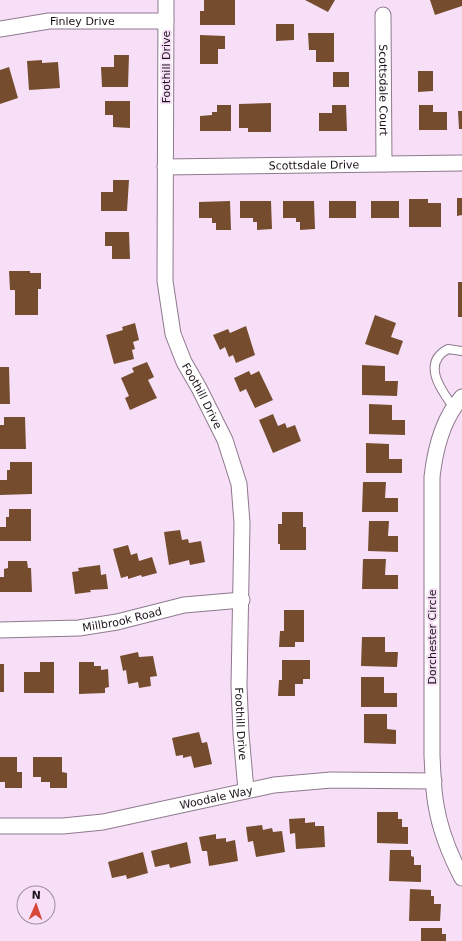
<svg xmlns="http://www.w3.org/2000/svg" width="462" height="941" font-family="'DejaVu Sans',sans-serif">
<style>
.building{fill:#754d2e}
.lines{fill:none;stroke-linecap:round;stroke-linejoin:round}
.lane-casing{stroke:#8e798d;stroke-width:10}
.street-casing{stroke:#8e798d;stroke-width:17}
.lane{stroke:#fff;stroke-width:8}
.street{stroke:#fff;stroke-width:15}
.labels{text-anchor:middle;stroke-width:4;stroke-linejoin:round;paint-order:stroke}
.street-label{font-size:11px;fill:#1a121a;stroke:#f7e0f7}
</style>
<rect width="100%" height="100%" fill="#f7e0f7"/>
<g class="building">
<path d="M204,0H235V25H200V11H204Z"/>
<path d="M305,0H335L328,12Z"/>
<path d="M430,0H462V6L435,15Z"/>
<path d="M276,24H294V40L276,41Z"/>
<path d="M308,33H334V62H316V50H309Z"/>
<path d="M200,35L225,36V49H218V64H200Z"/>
<path d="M114,55H129L128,87H102L101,67H114Z"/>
<path d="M42,60V63L58,62L60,88L29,90L27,61Z"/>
<path d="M9,67L18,98L0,104V70Z"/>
<path d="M418,71H433V91L418,92Z"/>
<rect x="333" y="72" width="16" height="15"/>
<path d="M105,101H130V128L113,127V115H105Z"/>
<path d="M271,103V132H248V128H239V104Z"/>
<path d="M217,105H231V131H200V116L212,115V112H217Z"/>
<path d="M332,105H346L347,131H319V113H332Z"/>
<path d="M419,105H433V112H447V130H419Z"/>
<path d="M458,111H462V129H459Z"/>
<path d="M113,180H129L127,211H101V192H113Z"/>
<path d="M457,198H462V215L457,216Z"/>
<path d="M409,199H428V203H441V227H409Z"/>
<path d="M230,201L231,230H216V223H212V218H199V202Z"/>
<path d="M240,201H271L272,229L257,230V222H253V218H240Z"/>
<path d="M283,201H314L315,229L300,230V222H296V218H283Z"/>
<rect x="329" y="201" width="27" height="17"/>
<rect x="371" y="201" width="28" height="17"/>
<path d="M105,232H129L130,259H112V246H105Z"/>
<path d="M9,271H30V273H41V289H38V315H15V290H10Z"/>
<rect x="458" y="282" width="4" height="35"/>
<path d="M375,315L396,323L391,337L403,341L398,355L365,344Z"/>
<path d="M135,323L139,340L133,342L135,349L132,350L134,359L114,364L106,335L123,330L122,327Z"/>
<path d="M246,326L255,355L236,363L233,355L229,357L225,347L220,350L213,335L228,329L230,333Z"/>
<path d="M147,362L154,377L148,380L157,398L130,410L125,398L129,396L121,378L134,372L132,368Z"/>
<path d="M362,365L385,366V381H398L397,396L362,395Z"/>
<path d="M0,367H9L10,404H0Z"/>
<path d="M249,371L251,375L259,371L273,400L255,408L246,389L240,392L234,378Z"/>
<path d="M369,404L392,405V420H405V435L369,434Z"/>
<path d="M273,414L278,426L285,423L287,428L295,425L301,441L273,453L259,420Z"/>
<path d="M4,417H25L26,449H0V425H4Z"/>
<path d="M366,443L389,444V459H402V473H366Z"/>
<path d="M10,462H32V494L0,495V480H7V470H10Z"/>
<path d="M363,482H386L385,498H398V512H362Z"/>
<path d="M9,509H31V541H0V527H6V517H9Z"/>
<path d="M282,512H303V527H306V550H280V544H278V524H282Z"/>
<path d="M369,521H389L388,536H398V552L368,551Z"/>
<path d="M180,530L182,540L188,539L189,543L201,541L205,562L190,565L189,560L169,565L164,532Z"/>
<path d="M128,545L131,555L137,553L139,561L152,557L157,573L142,577L141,575L128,579V576L121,578L113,549Z"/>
<path d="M363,559H386L385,575H398V589H362Z"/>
<path d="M8,561H27L28,568H31L32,592H0V577H4V569L8,568Z"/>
<path d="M100,565L101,575L106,574L108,589L90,590L91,592L75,594L72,572L79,571L78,568Z"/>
<path d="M284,610H304V642H295V647H279L280,631H284Z"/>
<path d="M362,637H385V652H398L397,667L361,666Z"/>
<path d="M138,652L139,657L153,656L157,676L150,677L151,686L139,688L138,682L128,684L126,670L123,671L120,656Z"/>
<path d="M282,660H310V679H303V684H295V696H278L279,680H282Z"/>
<path d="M40,662H54V693H24V672H40Z"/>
<path d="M79,662H94V666H101V670L108,669L109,687L105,688V693L79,694Z"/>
<rect x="0" y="664" width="4" height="28"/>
<path d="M361,677H384V693H397V707H361Z"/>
<path d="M364,714H387V729L396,730V744L364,743Z"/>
<path d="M199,732L202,743L207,742L212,764L194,768L191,756L183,758V755L176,756L172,738Z"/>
<path d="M0,757H17V772H22V788H5V782H0Z"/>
<path d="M33,757H62V772L67,773V788H50V782H41V777H33Z"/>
<path d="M377,812H398V819H402V827H408V844L377,843Z"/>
<path d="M305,818V823L315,822V826H324L325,847L296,849L295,833L290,834L289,819Z"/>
<path d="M262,825L263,830L272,828L273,832L282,831L285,852L256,857L253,841L248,842L246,827Z"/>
<path d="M216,834V839L226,838V842L235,840L238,861L209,866L207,851H202L199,837Z"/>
<path d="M187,842L191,863L170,868L169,864L155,867L151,851Z"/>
<path d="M390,850H411V856L414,857V865H421V882L389,881Z"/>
<path d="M143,852L148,873L127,879L126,875L112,878L108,862Z"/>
<path d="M410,889L431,890V896H434V904H441L440,921H409Z"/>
<path d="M421,928H442V934H446V941H421Z"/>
</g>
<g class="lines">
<g class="lane-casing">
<path id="lane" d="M454,408C441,390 421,363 448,349L462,351"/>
</g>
<g class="street-casing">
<g id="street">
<path id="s1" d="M166,0L165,281L173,334L184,362L199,388L225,440L239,484L242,523L239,686L241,734L246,790"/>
<path id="s2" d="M383,15L384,164"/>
<path id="s3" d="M0,29L49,21H166"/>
<path id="s4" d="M165,167L462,163"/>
<path d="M462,397C443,418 435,450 432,477V756C433,772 433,789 436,805C440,830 450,855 462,878"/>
<path id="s5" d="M0,630L79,628L117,622L184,605L242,600"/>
<path id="s6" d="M0,826H63L103,822L274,785L331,780L434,781"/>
</g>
</g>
<use href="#lane" class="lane"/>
<use href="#street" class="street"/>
</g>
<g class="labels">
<g class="street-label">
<text dy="4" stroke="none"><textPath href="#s3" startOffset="83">Finley Drive</textPath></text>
<text transform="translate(166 67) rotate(-90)" y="4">Foothill Drive</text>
<text dy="4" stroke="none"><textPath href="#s2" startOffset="75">Scottsdale Court</textPath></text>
<text dy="4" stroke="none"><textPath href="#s4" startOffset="149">Scottsdale Drive</textPath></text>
<text dy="4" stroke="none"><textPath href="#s1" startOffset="403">Foothill Drive</textPath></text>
<text dy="4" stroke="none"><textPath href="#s5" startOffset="123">Millbrook Road</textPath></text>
<text transform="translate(432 637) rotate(-90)" y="4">Dorchester Circle</text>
<text dy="4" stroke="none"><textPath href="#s1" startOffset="739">Foothill Drive</textPath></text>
<text dy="4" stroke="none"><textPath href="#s6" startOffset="219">Woodale Way</textPath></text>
</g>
</g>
<g transform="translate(36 905) rotate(2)"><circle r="19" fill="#f7e0f7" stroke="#9f8e9f"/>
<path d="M0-3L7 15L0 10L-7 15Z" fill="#d64938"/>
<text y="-6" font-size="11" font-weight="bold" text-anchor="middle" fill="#1a121a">N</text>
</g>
</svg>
